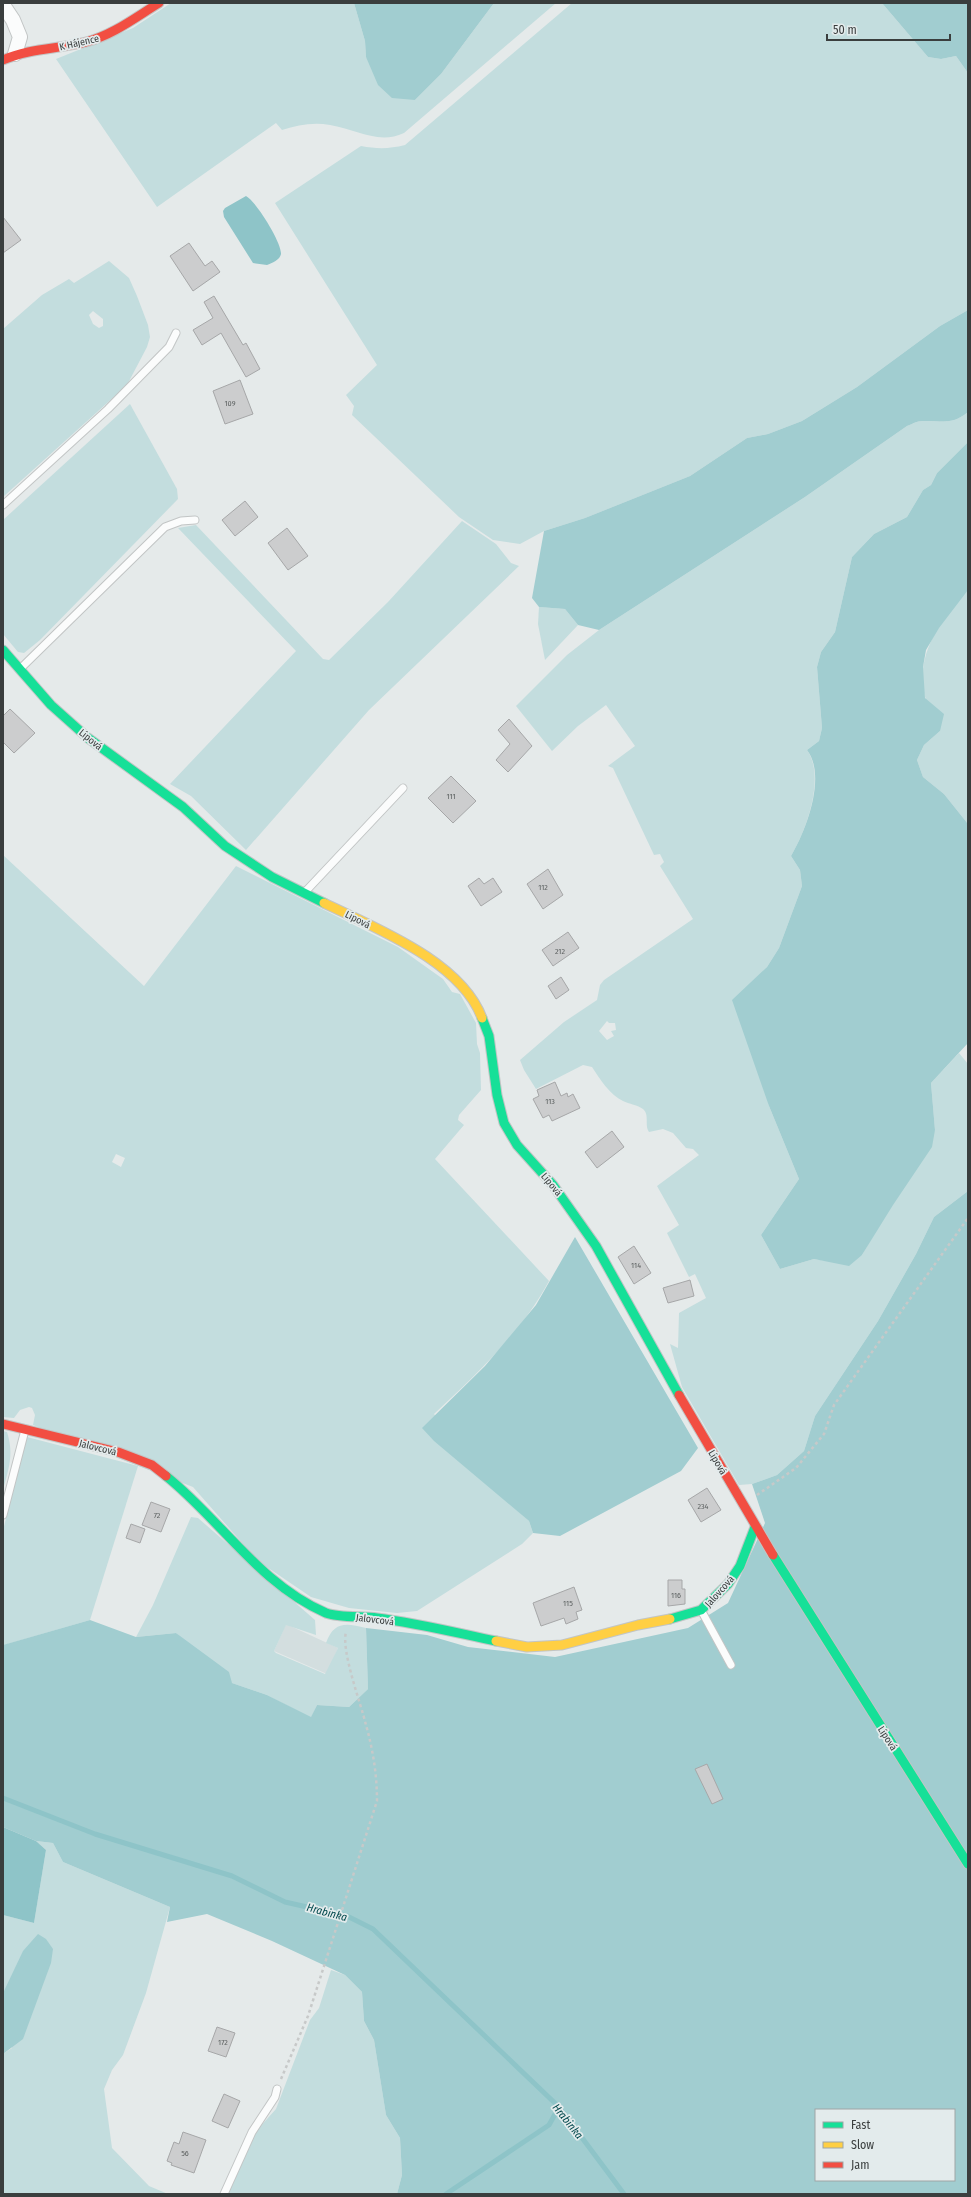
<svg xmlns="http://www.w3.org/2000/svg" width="971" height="2197" font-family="'Fira Sans Condensed',sans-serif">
<rect width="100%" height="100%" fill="#e5eaea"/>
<!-- built -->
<polygon fill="#d3dedf" points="286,1624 338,1648 327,1674 274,1651"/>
<!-- green -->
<g fill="#c3ddde" fill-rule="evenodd">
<path d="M 171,3 L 354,3 L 365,41 L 366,57 L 415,100 L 441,74 L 494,3 L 556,3 L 404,133 C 378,145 356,129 330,125 C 313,122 298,125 282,130 L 276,123 L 157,207 L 56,59 L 133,28 Z"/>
<path d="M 572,3 L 882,3 L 928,57 L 941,59 L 956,56 L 968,73 L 968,310 L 940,326 L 857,387 L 802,421 L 768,434 L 747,438 L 690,476 L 585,518 L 544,531 L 520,544 L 493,540 L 459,517 L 352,415 L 354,406 L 346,395 L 377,365 L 275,203 L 361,146 C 377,149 389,149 405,145 Z"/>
<path d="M 109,261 L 129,278 L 137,296 L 148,325 L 150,337 L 147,347 L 127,385 L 3,497 L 3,329 L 42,295 L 69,279 L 74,283 ZM 93,311 L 103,319 L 103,326 L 99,328 L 93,324 L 89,315 Z"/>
<polygon points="130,404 177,489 178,499 40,640 24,653 18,652 3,634 3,520"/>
<path d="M 968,412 L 968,442 L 937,473 L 931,485 L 923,490 L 907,517 L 874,534 L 852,557 L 835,632 L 821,652 L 817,667 L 822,728 L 819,741 L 807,750 C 826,777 806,831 791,856 L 800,870 L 802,886 L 779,948 L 767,967 L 752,983 L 769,1106 L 799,1179 L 761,1235 L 780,1269 L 814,1259 L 827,1261 L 862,1255 L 935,1130 L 931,1083 L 959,1053 L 968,1064 L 968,1191 L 934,1217 L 916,1254 L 878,1321 L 815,1416 L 804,1451 L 777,1475 L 752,1484 L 739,1485 L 682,1387 L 670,1344 L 678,1348 L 679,1313 L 706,1298 L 695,1274 L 689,1277 L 667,1233 L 679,1225 L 657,1186 L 699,1155 L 693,1149 L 686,1148 L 673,1133 L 663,1129 L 649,1132 C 644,1126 650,1115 643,1109 C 638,1105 629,1104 623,1101 C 610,1095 599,1078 592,1067 L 583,1065 L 536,1089 L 524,1070 L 520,1060 L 564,1022 L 597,1000 L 600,985 L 604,980 L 693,919 L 660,866 L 664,862 L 660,854 L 654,855 L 613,768 L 608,766 L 635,746 L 606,705 L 578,726 L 552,751 L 516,706 L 567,655 L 599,630 L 805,497 L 907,426 C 912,424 917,421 922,421 C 942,420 951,426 968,412 ZM 607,1021 L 609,1023 L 615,1023 L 616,1030 L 611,1031 L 614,1036 L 607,1040 L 599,1031 Z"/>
<polygon points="462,521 496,544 511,563 519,566 369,710 246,850 191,796 170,784 296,651 178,528 196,525 323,659 329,660 388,602"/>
<path d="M 968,590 L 968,824 L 944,794 L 923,777 L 917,760 L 924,745 L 940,731 C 935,721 929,710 926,700 C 912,660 941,617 968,590 Z"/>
<polygon points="539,607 565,609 578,625 545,660 538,624"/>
<path d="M 3,855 L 144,986 L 236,866 L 398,947 L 443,979 L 452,992 L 460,994 L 476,1023 L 477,1044 L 480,1053 L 481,1090 L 459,1115 L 458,1120 L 464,1125 L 435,1159 L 549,1281 C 521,1333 477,1374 434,1414 L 493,1489 L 529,1521 L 533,1533 L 522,1544 L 417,1611 L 397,1613 L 349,1608 L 311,1597 L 258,1561 L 193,1487 L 33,1425 L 35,1415 L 32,1408 L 29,1407 L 20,1410 L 14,1418 L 3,1417 ZM 116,1154 L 125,1158 L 121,1167 L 112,1162 Z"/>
<path d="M 3,1431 L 7,1432 C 14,1454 9,1468 3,1490 Z"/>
<polygon points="27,1437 138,1466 90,1620 4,1645 3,1530"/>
<path d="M 191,1517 L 198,1518 L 315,1620 L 316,1635 L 286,1625 L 274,1651 L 276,1653 L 325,1674 L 338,1648 L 326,1643 C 334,1621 346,1623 366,1628 L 368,1689 L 349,1707 L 317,1705 L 311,1718 L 267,1695 L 232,1683 L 176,1633 L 136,1637 L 153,1605 Z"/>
<polygon points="36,1841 53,1843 63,1862 170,1907 146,1993 123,2055 112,2070 104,2089 112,2148 149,2186 168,2194 3,2194 3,2054 12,2048 4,1991 3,1997 3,1915 34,1923 46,1850"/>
<polygon points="331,1970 345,1975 362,1992 364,2021 374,2040 386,2115 400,2138 402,2175 397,2194 228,2194 242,2158 258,2129 276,2109 310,2020 319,2008"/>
</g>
<!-- forest -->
<g fill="#a1cdd0" fill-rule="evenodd">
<polygon points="354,3 494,3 441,74 415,100 392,98 378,85 366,57 365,41"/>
<polygon points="882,3 968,3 968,73 956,56 941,59 928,57"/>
<path d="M 968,310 L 968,412 C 951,426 942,420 922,421 C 917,421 912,424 907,426 L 805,497 L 599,630 L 578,625 L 565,609 L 539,607 L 532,598 L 544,531 L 585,518 L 690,476 L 747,438 L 768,434 L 802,421 L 857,387 L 940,326 Z"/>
<path d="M 968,442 L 968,590 L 939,628 L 926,650 L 923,667 L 925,698 L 944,714 L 940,731 L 924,745 L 917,760 L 923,777 L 944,794 L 968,824 L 968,1043 L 931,1083 L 935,1130 L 932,1147 L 893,1205 L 862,1255 L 849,1266 L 814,1259 L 780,1269 L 761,1235 L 799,1179 L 769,1106 L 732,1000 L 767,967 L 779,948 L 802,886 L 800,870 L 791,856 C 806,831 827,776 807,750 L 819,741 L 822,728 L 817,667 L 821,652 L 835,632 L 852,557 L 874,534 L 907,517 L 923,490 L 931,485 L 937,473 Z"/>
<path d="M 968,1191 L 968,2194 L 397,2194 L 402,2175 L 400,2138 L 386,2115 L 374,2040 L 364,2021 L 362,1992 L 345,1975 L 272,1941 L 207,1914 L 167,1922 L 170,1907 L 63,1862 L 53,1843 L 36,1841 L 3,1827 L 3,1645 L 90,1620 L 136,1637 L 176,1633 L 229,1672 L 232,1683 L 267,1695 L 311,1717 L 317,1705 L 349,1707 L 368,1689 L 366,1628 L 427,1635 L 468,1647 L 555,1657 L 688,1628 L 728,1603 L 765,1523 L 752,1484 L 777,1475 L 804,1451 L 815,1416 L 878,1321 L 916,1254 L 934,1217 ZM 816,2110 L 954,2110 L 954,2180 L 816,2180 Z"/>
<polygon points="575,1237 698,1448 681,1471 560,1536 533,1533 529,1521 434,1441 422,1428 485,1366 536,1305"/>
<polygon points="38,1934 46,1939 53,1949 51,1963 23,2039 3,2054 4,1991 23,1951"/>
</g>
<!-- water -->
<g fill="#8ec4c8">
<path d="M 246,196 C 256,201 282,243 281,254 C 280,260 272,263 267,265 L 253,263 L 224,217 L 223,211 L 225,208 Z"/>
<polygon points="3,1827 36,1841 46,1850 34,1923 3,1915"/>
</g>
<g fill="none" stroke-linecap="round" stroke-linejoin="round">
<!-- stream -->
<g stroke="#8ec4c8" stroke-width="5">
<polyline points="3,1798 95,1834 232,1876 285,1902 347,1916 373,1929 559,2107 624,2194"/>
<polyline points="446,2194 549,2125 559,2107"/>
</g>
</g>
<!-- building -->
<g fill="#cccdce" stroke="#a6a7a8">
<polygon points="3,217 21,240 3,253"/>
<polygon points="189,243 205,266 212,261 220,272 193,291 170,256"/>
<polygon points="214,296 243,345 246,343 260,369 246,377 221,333 202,345 193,330 213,318 204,302"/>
<polygon points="240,380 253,414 225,424 213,391"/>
<polygon points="245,501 258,517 235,536 222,520"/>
<polygon points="287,528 308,556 288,570 268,543"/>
<polygon points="10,709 35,733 14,753 3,742 3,716"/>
<polygon points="509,719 532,746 508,772 496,760 510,744 498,730"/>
<polygon points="451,776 476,801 453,823 428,798"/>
<polygon points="548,869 563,895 543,909 527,884"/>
<polygon points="479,878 484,884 493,878 502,892 481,906 468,886"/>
<polygon points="568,932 579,948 553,966 542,950"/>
<polygon points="561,977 569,990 556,999 548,986"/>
<polygon points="555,1082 561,1096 567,1093 568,1097 573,1094 580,1108 552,1121 549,1115 543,1118 533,1099 539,1096 537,1090"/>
<polygon points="612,1131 624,1147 597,1168 585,1152"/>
<polygon points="634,1246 651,1273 634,1284 618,1257"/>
<polygon points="690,1280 694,1296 668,1303 663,1288"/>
<polygon points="707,1488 721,1510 701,1522 688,1500"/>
<polygon points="151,1502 170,1509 161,1532 142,1525"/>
<polygon points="131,1524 145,1529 140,1543 126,1538"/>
<polygon points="668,1580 682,1580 682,1589 685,1589 685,1604 668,1606"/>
<polygon points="574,1587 582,1610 576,1612 578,1619 566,1624 564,1618 541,1626 533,1603"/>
<polygon points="707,1764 723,1799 712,1804 695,1769"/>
<polygon points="217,2027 235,2033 226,2057 208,2051"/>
<polygon points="224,2094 240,2101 228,2128 212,2121"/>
<polygon points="183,2132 206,2140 194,2173 171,2165 172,2163 167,2161 174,2142 179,2144"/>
</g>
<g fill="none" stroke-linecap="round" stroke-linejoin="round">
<defs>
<g id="lane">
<polyline points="3,505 108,409 169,347 176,333"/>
<polyline points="21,668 165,527 181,521 195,520"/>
<polyline points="305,892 403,788"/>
<polyline points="3,1515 25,1430"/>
<polyline points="701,1610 731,1665"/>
<polyline points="224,2194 252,2132 275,2097 277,2089"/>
</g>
<polyline id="street" points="3,5 13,20 20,37 15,54"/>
<g id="fast">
<polyline points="3,650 51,705 88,738 183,807 225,846 272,877 324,903"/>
<polyline points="482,1018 489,1036 497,1095 504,1123 517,1145 553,1185 596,1246 679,1395"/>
<path d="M 166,1476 C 221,1520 259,1584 326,1613 C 339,1618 363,1616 377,1618 C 417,1623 457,1633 496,1641"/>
<polyline points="773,1555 968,1864"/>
<polyline points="670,1619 701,1610 728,1584 740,1566 755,1527"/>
</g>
<g id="slow">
<path d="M 324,903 C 375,928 461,961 482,1018"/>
<polyline points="496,1641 527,1647 562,1645 638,1625 670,1619"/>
</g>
<g id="jam">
<path d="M 3,60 C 30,48 59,49 86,42 C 113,35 136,17 159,3"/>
<polyline points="679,1395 773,1555"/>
<polyline points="3,1424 118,1452 152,1465 166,1476"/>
</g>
</defs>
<!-- lane casing -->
<use href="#lane" stroke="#c2c5c5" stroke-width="9"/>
<!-- street casing -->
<use href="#street" stroke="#c2c5c5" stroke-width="16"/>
<!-- fast casing -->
<use href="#fast" stroke="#c2c5c5" stroke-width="11"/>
<!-- slow casing -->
<use href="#slow" stroke="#c2c5c5" stroke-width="11"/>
<!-- jam casing -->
<use href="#jam" stroke="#c2c5c5" stroke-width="11"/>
<!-- path -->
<g stroke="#c7c9c9" stroke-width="2.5" stroke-dasharray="3 3" stroke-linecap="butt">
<polyline points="757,1495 796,1468 824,1434 834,1405 968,1218"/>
<path d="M 281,2079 L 308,2016 L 377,1801 C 377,1775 373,1750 366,1725 C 361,1704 341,1651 346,1632"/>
</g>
<!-- lane -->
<use href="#lane" stroke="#fbfcfc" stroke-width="7"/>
<!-- street -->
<use href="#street" stroke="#fbfcfc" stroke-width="14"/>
<!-- fast -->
<use href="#fast" stroke="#16e098" stroke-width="9"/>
<!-- slow -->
<use href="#slow" stroke="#ffcf43" stroke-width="9"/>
<!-- jam -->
<use href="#jam" stroke="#f24e42" stroke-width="9"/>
</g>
<g text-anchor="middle" stroke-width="3.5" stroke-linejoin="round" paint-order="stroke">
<!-- number labels -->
<g font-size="8" fill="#5e6262">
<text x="230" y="406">109</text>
<text x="451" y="799">111</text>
<text x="543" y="890">112</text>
<text x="560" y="954">212</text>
<text x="550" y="1104">113</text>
<text x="636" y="1268">114</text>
<text x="703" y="1509">234</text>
<text x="157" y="1518">72</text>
<text x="676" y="1598">116</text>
<text x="568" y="1606">115</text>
<text x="223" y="2045">172</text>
<text x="185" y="2156">56</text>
</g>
<!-- street labels -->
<g font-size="10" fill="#3a3e3e" stroke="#e3ebec">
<text transform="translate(79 42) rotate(-13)" y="4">K Hájence</text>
<text transform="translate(91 739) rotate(39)" y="4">Lípová</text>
<text transform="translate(358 919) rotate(27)" y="4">Lípová</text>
<text transform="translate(552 1184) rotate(51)" y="4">Lípová</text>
<text transform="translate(98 1447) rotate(14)" y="4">Jalovcová</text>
<text transform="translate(718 1462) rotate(60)" y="4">Lípová</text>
<text transform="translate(719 1591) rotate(-48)" y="4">Jalovcová</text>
<text transform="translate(375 1619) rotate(7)" y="4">Jalovcová</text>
<text transform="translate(888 1738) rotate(57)" y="4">Lípová</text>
</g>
<!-- water labels -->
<g font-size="11" font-style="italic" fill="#00484c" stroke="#e3ebec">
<text transform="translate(327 1912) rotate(15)" y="4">Hrabinka</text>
<text transform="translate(568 2121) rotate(51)" y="4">Hrabinka</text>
</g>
</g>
<!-- border -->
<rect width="971" height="2197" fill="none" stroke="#3a3e3e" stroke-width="8"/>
<!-- legend -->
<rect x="815" y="2109" width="140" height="72" fill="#e3ebec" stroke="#9fa6a6"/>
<rect x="823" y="2122" width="20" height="6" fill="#16e098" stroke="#9fa6a6"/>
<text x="851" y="2129" font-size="12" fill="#3a3e3e">Fast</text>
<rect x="823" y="2142" width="20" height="6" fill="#ffcf43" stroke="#9fa6a6"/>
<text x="851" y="2149" font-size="12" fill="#3a3e3e">Slow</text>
<rect x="823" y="2162" width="20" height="6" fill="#f24e42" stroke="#9fa6a6"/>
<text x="851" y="2169" font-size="12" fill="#3a3e3e">Jam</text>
<!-- scale -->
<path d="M827 34v6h123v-6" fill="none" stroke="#3a3e3e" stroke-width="2"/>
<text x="833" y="34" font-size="12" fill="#3a3e3e" stroke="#e3ebec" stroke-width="3" paint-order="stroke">50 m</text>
</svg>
